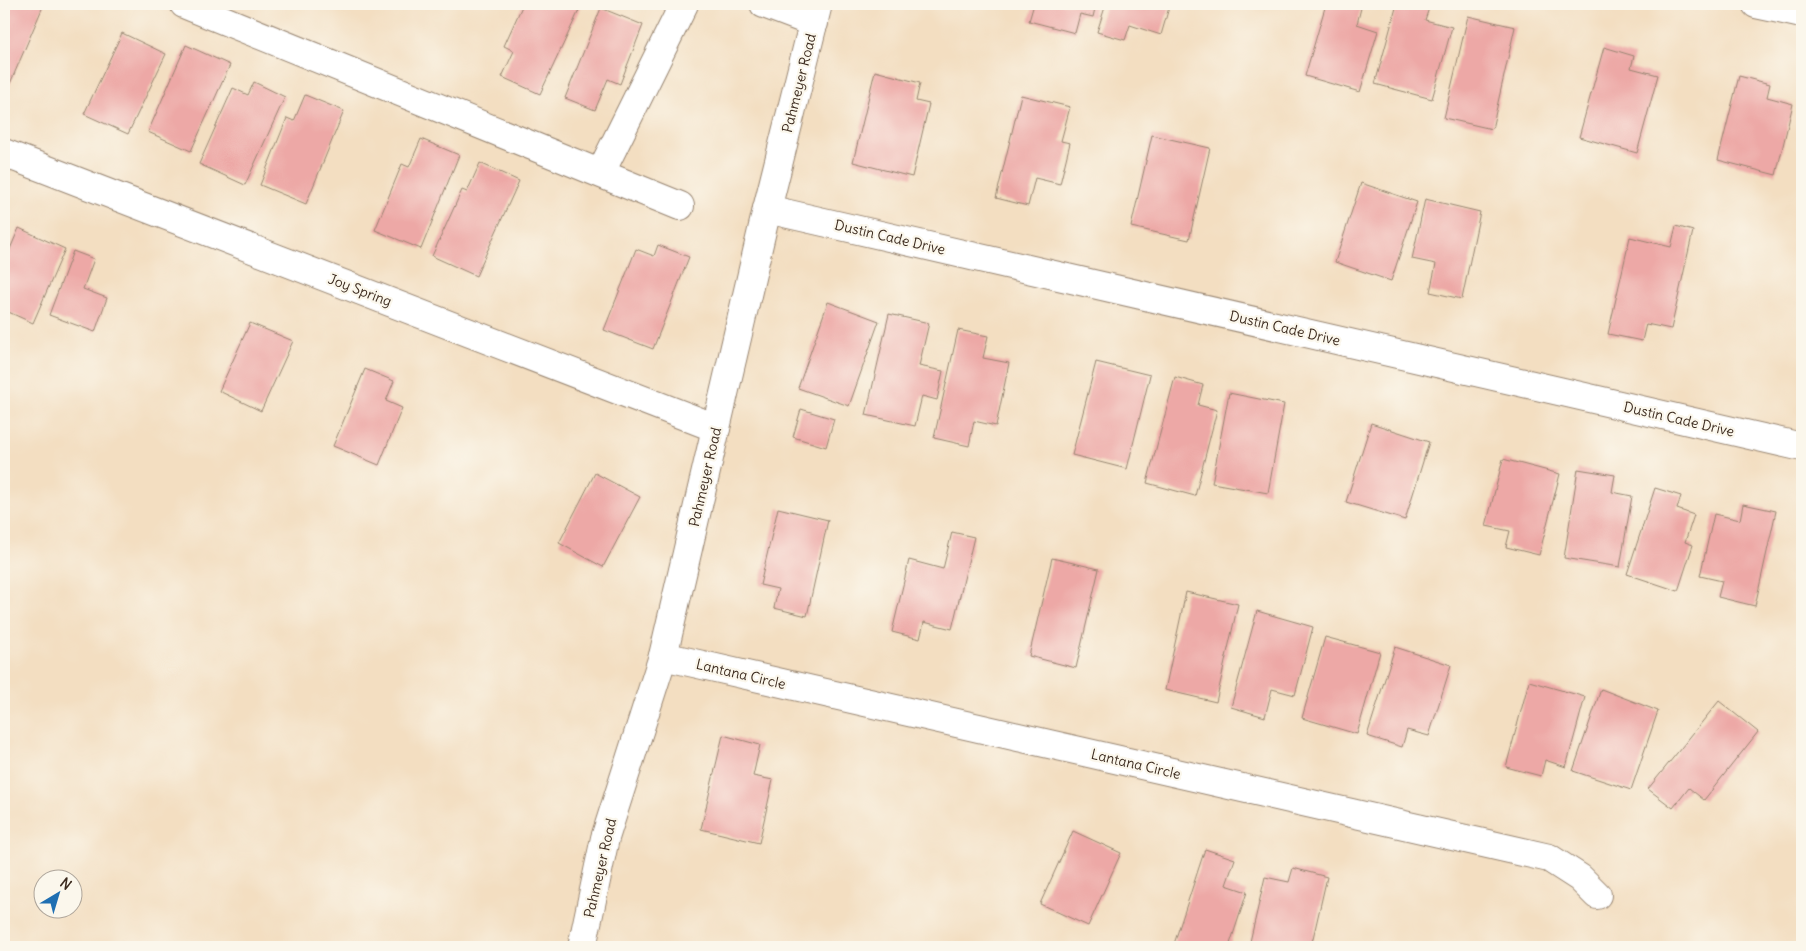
<svg xmlns="http://www.w3.org/2000/svg" width="1806" height="951" font-family="Delius,sans-serif">
<rect width="100%" height="100%" fill="#fbf7ec"/>
<filter id="ink" filterUnits="userSpaceOnUse"><feTurbulence type="fractalNoise" baseFrequency=".02" numOctaves="2"/><feDisplacementMap in="SourceGraphic" scale="10" xChannelSelector="R" yChannelSelector="G"/><feConvolveMatrix kernelMatrix="1 2 1 2 8 2 1 2 1" color-interpolation-filters="sRGB"/></filter>
<filter id="wash" filterUnits="userSpaceOnUse"><feTurbulence type="fractalNoise" baseFrequency=".0096" numOctaves="4" result="noise"/><feDisplacementMap in="SourceGraphic" scale="20" xChannelSelector="R" yChannelSelector="G"/><feGaussianBlur stdDeviation="1.12" result="paint"/><feColorMatrix in="noise" values="0 0 0 0 0 0 0 0 0 0 0 0 0 0 0 0 0 1.4 0 .05"/><feComposite in="paint" operator="in"/></filter>
<g filter="url(#wash)">
<rect width="100%" height="100%" fill="#f3dec1"/>
<g id="blocks">
<!-- building -->
<g fill="#eda8a6">
<polygon points="4,4 44,4 9,86 4,84"/>
<polygon points="523,4 582,4 540,94 502,77 514,51 504,46"/>
<polygon points="1034,4 1096,4 1093,17 1080,14 1075,33 1029,21"/>
<polygon points="1106,4 1170,4 1161,35 1130,25 1125,40 1097,32"/>
<polygon points="1326,4 1362,4 1357,24 1378,31 1360,92 1305,76"/>
<polygon points="1397,4 1411,4 1429,8 1425,20 1452,27 1432,99 1375,84"/>
<polygon points="601,8 643,25 620,84 608,79 595,110 565,98"/>
<polygon points="1468,16 1515,27 1492,129 1444,118"/>
<polygon points="122,33 166,54 128,134 84,114"/>
<polygon points="186,45 230,65 191,151 148,132"/>
<polygon points="1604,47 1634,56 1631,68 1658,75 1637,153 1579,137"/>
<polygon points="875,71 920,83 916,101 929,104 912,177 853,162"/>
<polygon points="1739,76 1770,84 1767,97 1793,104 1776,175 1718,160"/>
<polygon points="254,82 285,97 245,185 199,164 233,88 248,95"/>
<polygon points="305,95 344,111 306,204 260,185 287,118 294,121"/>
<polygon points="1021,95 1070,107 1061,141 1070,143 1060,184 1035,178 1028,206 996,198"/>
<polygon points="1152,135 1210,148 1189,240 1131,227"/>
<polygon points="421,139 459,155 421,249 375,230 402,164 409,167"/>
<polygon points="480,163 519,181 476,276 432,256 462,190 467,192"/>
<polygon points="1361,183 1417,202 1391,281 1335,262"/>
<polygon points="1425,199 1480,212 1462,299 1430,292 1436,264 1412,259"/>
<polygon points="1676,226 1693,231 1671,329 1646,324 1642,341 1608,334 1630,237 1671,247"/>
<polygon points="19,228 65,249 33,323 4,310 4,263"/>
<polygon points="658,245 689,257 653,349 604,330 636,249 654,256"/>
<polygon points="73,251 94,259 83,289 107,298 95,332 49,315"/>
<polygon points="828,302 879,321 849,406 798,388"/>
<polygon points="889,314 929,323 919,366 943,371 937,400 922,396 915,426 866,415"/>
<polygon points="250,323 293,341 261,411 219,391"/>
<polygon points="958,330 988,336 983,358 1009,363 996,426 974,421 969,446 934,438"/>
<polygon points="1096,362 1150,375 1127,469 1072,455"/>
<polygon points="365,369 394,381 386,401 402,408 379,465 333,446"/>
<polygon points="1175,377 1203,385 1198,405 1217,410 1195,496 1147,483"/>
<polygon points="1229,393 1284,404 1268,493 1212,483"/>
<polygon points="801,409 834,419 826,447 793,437"/>
<polygon points="1371,423 1429,442 1405,520 1346,502"/>
<polygon points="1503,459 1560,474 1539,555 1506,547 1510,531 1486,526"/>
<polygon points="1578,469 1615,475 1612,492 1632,496 1620,567 1564,558"/>
<polygon points="595,473 640,497 603,567 559,543"/>
<polygon points="1655,488 1681,496 1677,509 1694,515 1685,542 1693,545 1678,591 1627,574"/>
<polygon points="1743,504 1776,511 1755,606 1718,597 1722,581 1700,576 1714,514 1740,520"/>
<polygon points="778,508 828,520 807,616 774,608 778,589 760,585"/>
<polygon points="952,532 974,537 952,629 924,622 920,639 892,632 909,560 943,569"/>
<polygon points="1052,558 1099,569 1076,668 1029,656"/>
<polygon points="1186,592 1238,604 1216,702 1165,690"/>
<polygon points="1257,611 1313,627 1295,695 1272,689 1265,717 1231,707"/>
<polygon points="1325,637 1380,652 1357,734 1302,718"/>
<polygon points="1395,647 1451,665 1429,736 1407,730 1402,747 1367,736"/>
<polygon points="1529,681 1585,697 1566,767 1545,760 1541,776 1506,767"/>
<polygon points="1601,689 1658,711 1631,790 1573,771"/>
<polygon points="1719,701 1758,732 1704,800 1689,788 1673,808 1648,789"/>
<polygon points="723,735 760,745 753,776 773,780 759,843 701,829"/>
<polygon points="1073,831 1121,853 1088,926 1040,904"/>
<polygon points="1205,849 1235,859 1226,885 1247,892 1229,947 1173,947"/>
<polygon points="1293,868 1327,877 1311,947 1249,946 1265,877 1289,882"/>
</g>
</g>
</g>
<g filter="url(#ink)">
<use href="#blocks" fill-opacity="0" stroke="#978470" stroke-width="1"/>
<g fill="none" stroke-linecap="round" stroke-linejoin="round">
<defs>
<g id="minor">
<polyline points="184,4 680,206"/>
<polyline points="764,4 814,23"/>
<polyline points="1756,4 1802,14"/>
<polyline points="4,153 716,428"/>
<polyline points="601,172 684,4"/>
<polyline points="767,209 1802,447"/>
<polyline points="663,656 1549,858 1580,878 1597,895"/>
<polyline points="582,947 605,838 663,656 767,209 818,4"/>
</g>
</defs>
<!-- minor casing -->
<use href="#minor" stroke="#978470" stroke-width="30"/>
<!-- minor -->
<use href="#minor" stroke="#fff" stroke-width="28"/>
</g>
</g>
<g text-anchor="middle" stroke-width="4.5" stroke-linejoin="round" paint-order="stroke">
<!-- street labels -->
<g font-size="14" fill="#3b2a1e" stroke="#fbf7ec">
<text transform="translate(799 83) rotate(-76)" y="5">Pahmeyer Road</text>
<text transform="translate(890 237) rotate(13)" y="5">Dustin Cade Drive</text>
<text transform="translate(360 290) rotate(21)" y="5">Joy Spring</text>
<text transform="translate(1285 328) rotate(13)" y="5">Dustin Cade Drive</text>
<text transform="translate(1679 419) rotate(13)" y="5">Dustin Cade Drive</text>
<text transform="translate(705 477) rotate(-77)" y="5">Pahmeyer Road</text>
<text transform="translate(741 674) rotate(13)" y="5">Lantana Circle</text>
<text transform="translate(1136 764) rotate(13)" y="5">Lantana Circle</text>
<text transform="translate(600 868) rotate(-77)" y="5">Pahmeyer Road</text>
</g>
</g>
<!-- margin -->
<rect width="1806" height="951" fill="none" stroke="#fbf7ec" stroke-width="20"/>
<!-- north arrow -->
<g transform="translate(58 894) rotate(38)"><circle r="24" fill="#fbf7ec" stroke="#aea59a"/>
<path d="M0-4L9 19L0 12L-9 19Z" fill="#1f6fb2"/>
<text y="-8" font-size="14" font-weight="bold" text-anchor="middle" fill="#3b2a1e">N</text>
</g>
</svg>
